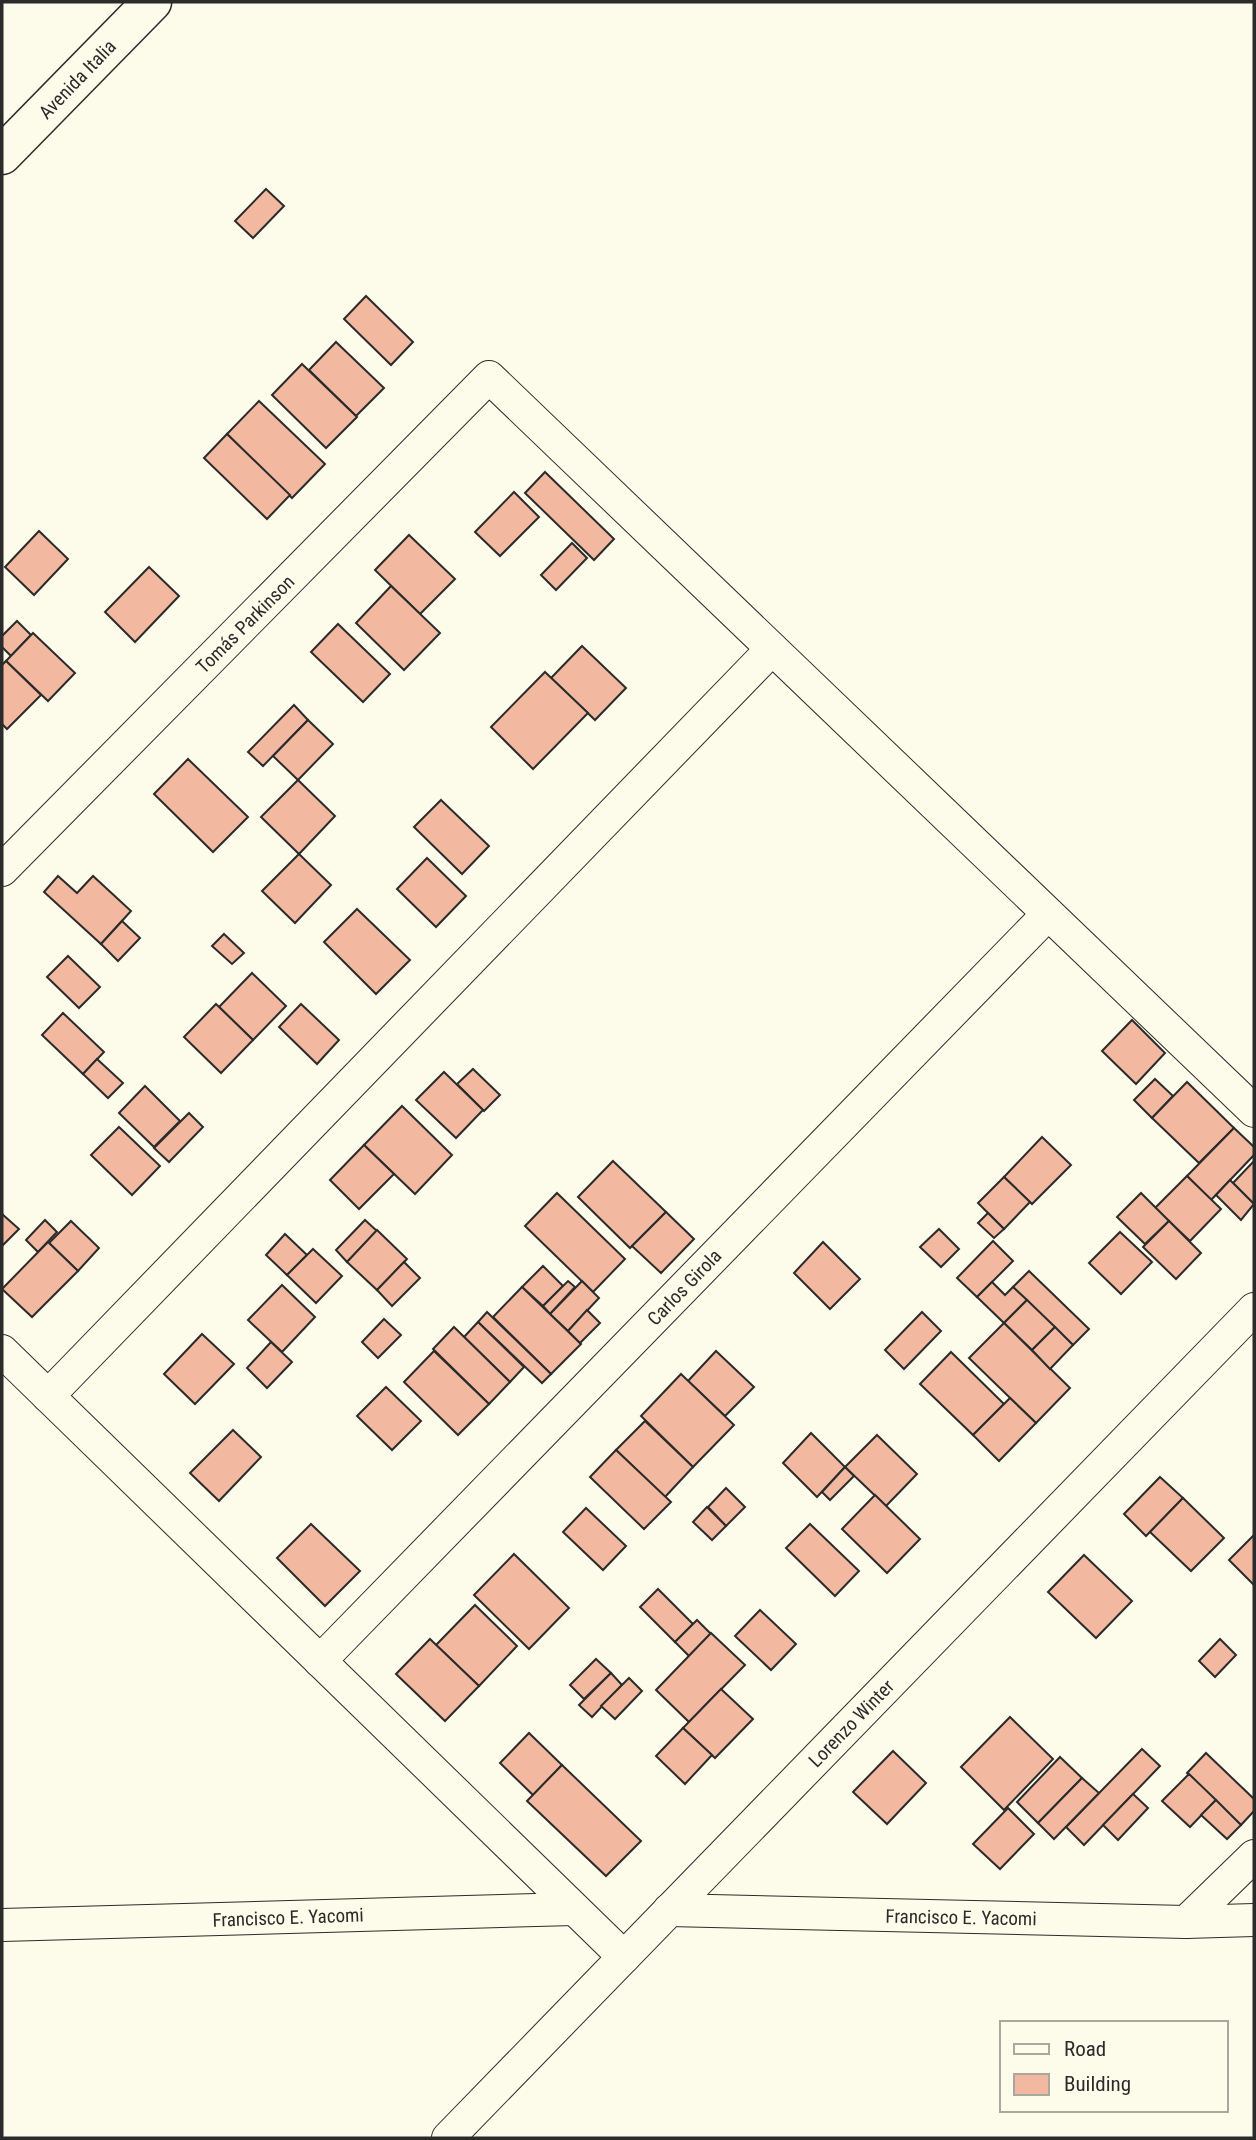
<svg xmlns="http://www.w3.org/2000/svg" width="1256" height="2140" font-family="'Roboto Condensed',sans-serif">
<rect width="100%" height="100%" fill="#fdfbea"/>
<!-- building -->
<g fill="#f2b8a0" stroke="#2b2b2b" stroke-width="2">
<polygon points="266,189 284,206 253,238 235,221"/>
<polygon points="366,296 413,342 391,365 344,319"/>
<polygon points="336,342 384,388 356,416 309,370"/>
<polygon points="302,364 357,417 326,448 272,395"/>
<polygon points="259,401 325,464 292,498 227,434"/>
<polygon points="227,434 290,495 267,519 204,458"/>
<polygon points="545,472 614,539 594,560 525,493"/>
<polygon points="514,492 539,517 500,556 475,532"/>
<polygon points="39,531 68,559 34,595 5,567"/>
<polygon points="409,535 455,579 420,614 375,570"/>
<polygon points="572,543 587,558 556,590 541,575"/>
<polygon points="149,567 179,596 135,642 105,612"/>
<polygon points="391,586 440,633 404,670 356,623"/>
<polygon points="17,621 31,635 11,656 2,647 2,636"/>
<polygon points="338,624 390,674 363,702 311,652"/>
<polygon points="33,633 75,673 48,701 6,661"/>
<polygon points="582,646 626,688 595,720 551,678"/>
<polygon points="6,661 41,695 7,729 2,724 2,665"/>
<polygon points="545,672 588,713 533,769 491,727"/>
<polygon points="294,705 308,720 263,766 248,752"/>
<polygon points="308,720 333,744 298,780 273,756"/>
<polygon points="188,759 248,817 213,852 154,794"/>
<polygon points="298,780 335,816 299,854 261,817"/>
<polygon points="441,800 489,846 462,874 414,827"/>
<polygon points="299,854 331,885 295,923 262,891"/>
<polygon points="427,858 466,896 436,927 397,889"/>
<polygon points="58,876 77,893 93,876 131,911 101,944 44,892"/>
<polygon points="357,909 410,960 376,994 324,942"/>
<polygon points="122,921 140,938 118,961 101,944"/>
<polygon points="224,934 244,953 232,964 212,946"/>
<polygon points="68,956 100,987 79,1008 47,977"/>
<polygon points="252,973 286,1006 253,1040 219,1007"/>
<polygon points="216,1004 253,1040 221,1073 184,1037"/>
<polygon points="301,1004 339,1040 317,1064 279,1027"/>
<polygon points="63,1013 104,1052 83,1074 42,1035"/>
<polygon points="1132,1020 1165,1053 1136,1084 1102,1051"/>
<polygon points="97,1059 123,1083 108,1098 83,1074"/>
<polygon points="473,1069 500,1095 484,1111 457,1084"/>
<polygon points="444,1072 483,1110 456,1138 416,1100"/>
<polygon points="1155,1079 1173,1096 1152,1118 1134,1100"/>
<polygon points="1187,1082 1234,1128 1199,1163 1152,1118"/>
<polygon points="145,1086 180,1121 154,1147 119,1113"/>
<polygon points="402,1106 452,1155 415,1194 364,1145"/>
<polygon points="189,1113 203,1127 169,1162 154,1148"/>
<polygon points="119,1127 160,1166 132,1195 91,1155"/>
<polygon points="1234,1128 1254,1147 1254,1155 1211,1200 1187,1176"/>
<polygon points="1042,1137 1071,1165 1032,1204 1004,1177"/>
<polygon points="364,1145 394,1174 359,1209 330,1180"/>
<polygon points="613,1161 666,1212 630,1248 578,1197"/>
<polygon points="1254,1161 1254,1204 1233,1183"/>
<polygon points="1187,1176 1221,1209 1190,1241 1155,1208"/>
<polygon points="1004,1177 1030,1202 1004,1229 978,1203"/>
<polygon points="1230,1180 1254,1204 1241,1220 1216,1195"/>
<polygon points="557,1193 625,1259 593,1292 525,1226"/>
<polygon points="1141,1193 1169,1221 1145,1244 1117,1217"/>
<polygon points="666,1212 694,1239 661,1273 632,1246"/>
<polygon points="988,1213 1004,1229 994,1238 978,1223"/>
<polygon points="2,1214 19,1229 2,1246"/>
<polygon points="45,1220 57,1232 38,1252 26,1240"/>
<polygon points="365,1220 377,1231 347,1262 336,1250"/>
<polygon points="71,1221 99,1248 78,1271 49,1243"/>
<polygon points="1169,1221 1201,1253 1176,1279 1143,1247"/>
<polygon points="939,1229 959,1249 941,1267 920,1247"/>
<polygon points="377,1230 407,1259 377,1290 347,1262"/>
<polygon points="1120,1232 1152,1262 1121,1294 1089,1263"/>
<polygon points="285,1234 307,1255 287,1275 266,1255"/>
<polygon points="993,1241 1013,1261 977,1297 957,1278"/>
<polygon points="48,1242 78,1271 32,1317 2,1289"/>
<polygon points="823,1242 860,1279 830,1309 794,1273"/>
<polygon points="313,1249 342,1276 316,1303 287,1275"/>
<polygon points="404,1262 420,1278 392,1306 377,1290"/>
<polygon points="543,1266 563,1286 543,1306 522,1287"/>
<polygon points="1029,1271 1089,1329 1073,1345 1013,1287"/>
<polygon points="568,1281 575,1287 550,1314 543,1306"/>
<polygon points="582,1281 599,1298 568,1331 550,1314"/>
<polygon points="992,1282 1005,1295 1013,1287 1027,1300 1004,1323 977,1297"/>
<polygon points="282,1285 315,1317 282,1352 248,1320"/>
<polygon points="522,1287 581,1344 551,1374 493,1317"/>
<polygon points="1027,1300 1055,1327 1032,1350 1004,1323"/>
<polygon points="587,1310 600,1323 580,1343 568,1331"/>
<polygon points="487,1312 551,1374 542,1383 478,1322"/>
<polygon points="922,1312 941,1331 904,1369 885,1350"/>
<polygon points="384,1319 401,1335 378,1358 362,1342"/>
<polygon points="478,1322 524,1367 510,1382 464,1337"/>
<polygon points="1004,1323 1070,1388 1036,1423 969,1358"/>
<polygon points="454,1327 510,1382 489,1404 433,1349"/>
<polygon points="1055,1327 1073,1345 1050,1369 1032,1350"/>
<polygon points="202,1334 234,1364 195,1404 164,1374"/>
<polygon points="271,1342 292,1362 267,1388 247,1368"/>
<polygon points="434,1351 489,1404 458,1435 404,1382"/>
<polygon points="716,1351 754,1387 725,1416 688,1381"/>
<polygon points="951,1352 1004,1404 973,1435 920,1384"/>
<polygon points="681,1374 734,1425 693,1467 641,1416"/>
<polygon points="386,1387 421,1421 392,1450 357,1416"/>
<polygon points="1010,1398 1036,1423 999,1461 973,1435"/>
<polygon points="645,1421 693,1467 665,1497 616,1450"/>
<polygon points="233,1430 261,1457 219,1501 190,1473"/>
<polygon points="811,1433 845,1467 817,1497 783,1463"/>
<polygon points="877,1435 917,1474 886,1506 845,1467"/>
<polygon points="616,1450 671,1502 644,1529 590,1477"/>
<polygon points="845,1467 854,1476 830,1500 822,1492"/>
<polygon points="1160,1477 1183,1498 1146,1536 1124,1514"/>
<polygon points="726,1488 745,1507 726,1526 708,1507"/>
<polygon points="875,1495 920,1539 887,1573 842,1529"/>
<polygon points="1183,1498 1224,1538 1191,1571 1150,1532"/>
<polygon points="707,1507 726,1526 712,1540 693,1522"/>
<polygon points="586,1508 626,1546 603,1570 563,1532"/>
<polygon points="311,1524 360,1571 325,1606 277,1558"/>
<polygon points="810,1524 859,1571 835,1596 786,1548"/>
<polygon points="1254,1535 1254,1585 1229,1560"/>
<polygon points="514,1554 569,1608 529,1649 474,1595"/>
<polygon points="1084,1555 1132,1601 1096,1638 1048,1592"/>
<polygon points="658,1589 693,1624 675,1642 640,1607"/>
<polygon points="475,1605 517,1646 479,1686 436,1645"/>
<polygon points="760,1610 796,1644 771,1670 735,1636"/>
<polygon points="697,1620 711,1634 689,1656 675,1642"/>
<polygon points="711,1633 745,1665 689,1722 656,1690"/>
<polygon points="430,1639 479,1686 445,1721 396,1674"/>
<polygon points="1220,1639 1236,1655 1215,1677 1199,1661"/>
<polygon points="596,1659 611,1673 584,1699 570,1685"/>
<polygon points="611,1673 622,1685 592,1717 579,1705"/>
<polygon points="629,1678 642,1691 615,1719 601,1706"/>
<polygon points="721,1689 753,1719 715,1758 683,1728"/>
<polygon points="1010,1717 1053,1759 1004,1810 961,1767"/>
<polygon points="683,1728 712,1755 685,1784 656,1756"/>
<polygon points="529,1733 562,1765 533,1795 500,1763"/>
<polygon points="1142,1749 1160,1766 1084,1845 1066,1827"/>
<polygon points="893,1751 926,1783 887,1824 853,1792"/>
<polygon points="1206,1753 1254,1799 1254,1811 1241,1825 1187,1773"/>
<polygon points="1060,1757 1082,1778 1038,1823 1017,1802"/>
<polygon points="562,1765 641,1841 606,1876 527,1801"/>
<polygon points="1189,1774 1216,1800 1190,1827 1162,1801"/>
<polygon points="1082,1778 1099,1793 1054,1839 1038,1823"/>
<polygon points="1133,1794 1148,1808 1118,1840 1103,1825"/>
<polygon points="1216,1800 1241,1825 1227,1839 1201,1815"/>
<polygon points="1008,1808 1034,1834 1000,1869 973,1844"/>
</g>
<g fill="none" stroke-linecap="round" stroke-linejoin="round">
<defs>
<g id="street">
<polyline points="2,870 489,377 1254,1111"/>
<polyline points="2,1351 624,1957"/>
<polyline points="48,1396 772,649"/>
<polyline points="320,1661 1048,914"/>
<polyline points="669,1910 1186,1922 1254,1920"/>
<polyline points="1186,1922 1254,1856"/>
<polyline points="2,1925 574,1909"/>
<polyline points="448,2138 1254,1309"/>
</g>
<polyline id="secondary" points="2,155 152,2"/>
</defs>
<!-- street casing -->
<use href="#street" stroke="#2b2b2b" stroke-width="34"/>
<!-- secondary casing -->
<use href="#secondary" stroke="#2b2b2b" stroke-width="41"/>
<!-- street -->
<use href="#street" stroke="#fdfbea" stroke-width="32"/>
<!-- secondary -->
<use href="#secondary" stroke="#fdfbea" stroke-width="38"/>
</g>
<g text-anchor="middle" stroke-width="5" stroke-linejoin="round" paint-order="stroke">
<!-- street labels -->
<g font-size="19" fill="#2b2b2b" stroke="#fdfbea">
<text transform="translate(77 79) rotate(-46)" y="7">Avenida Italia</text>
<text transform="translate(245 624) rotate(-45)" y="7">Tomás Parkinson</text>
<text transform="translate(684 1287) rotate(-46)" y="7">Carlos Girola</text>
<text transform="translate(851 1723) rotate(-46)" y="7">Lorenzo Winter</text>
<text transform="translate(288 1917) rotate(-2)" y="7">Francisco E. Yacomi</text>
<text transform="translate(961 1917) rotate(1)" y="7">Francisco E. Yacomi</text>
</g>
</g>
<!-- border -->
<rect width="1256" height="2140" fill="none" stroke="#2b2b2b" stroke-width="7"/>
<!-- legend -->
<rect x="1000" y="2021" width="228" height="91" fill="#fdfbea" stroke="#a9a89e" stroke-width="2"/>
<rect x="1014" y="2044" width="35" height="10" fill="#fdfbea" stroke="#a9a89e" stroke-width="2"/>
<text x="1064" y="2056" font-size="21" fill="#2b2b2b">Road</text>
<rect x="1014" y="2074" width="35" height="21" fill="#f2b8a0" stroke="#a9a89e" stroke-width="2"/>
<text x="1064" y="2091" font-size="21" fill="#2b2b2b">Building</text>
</svg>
